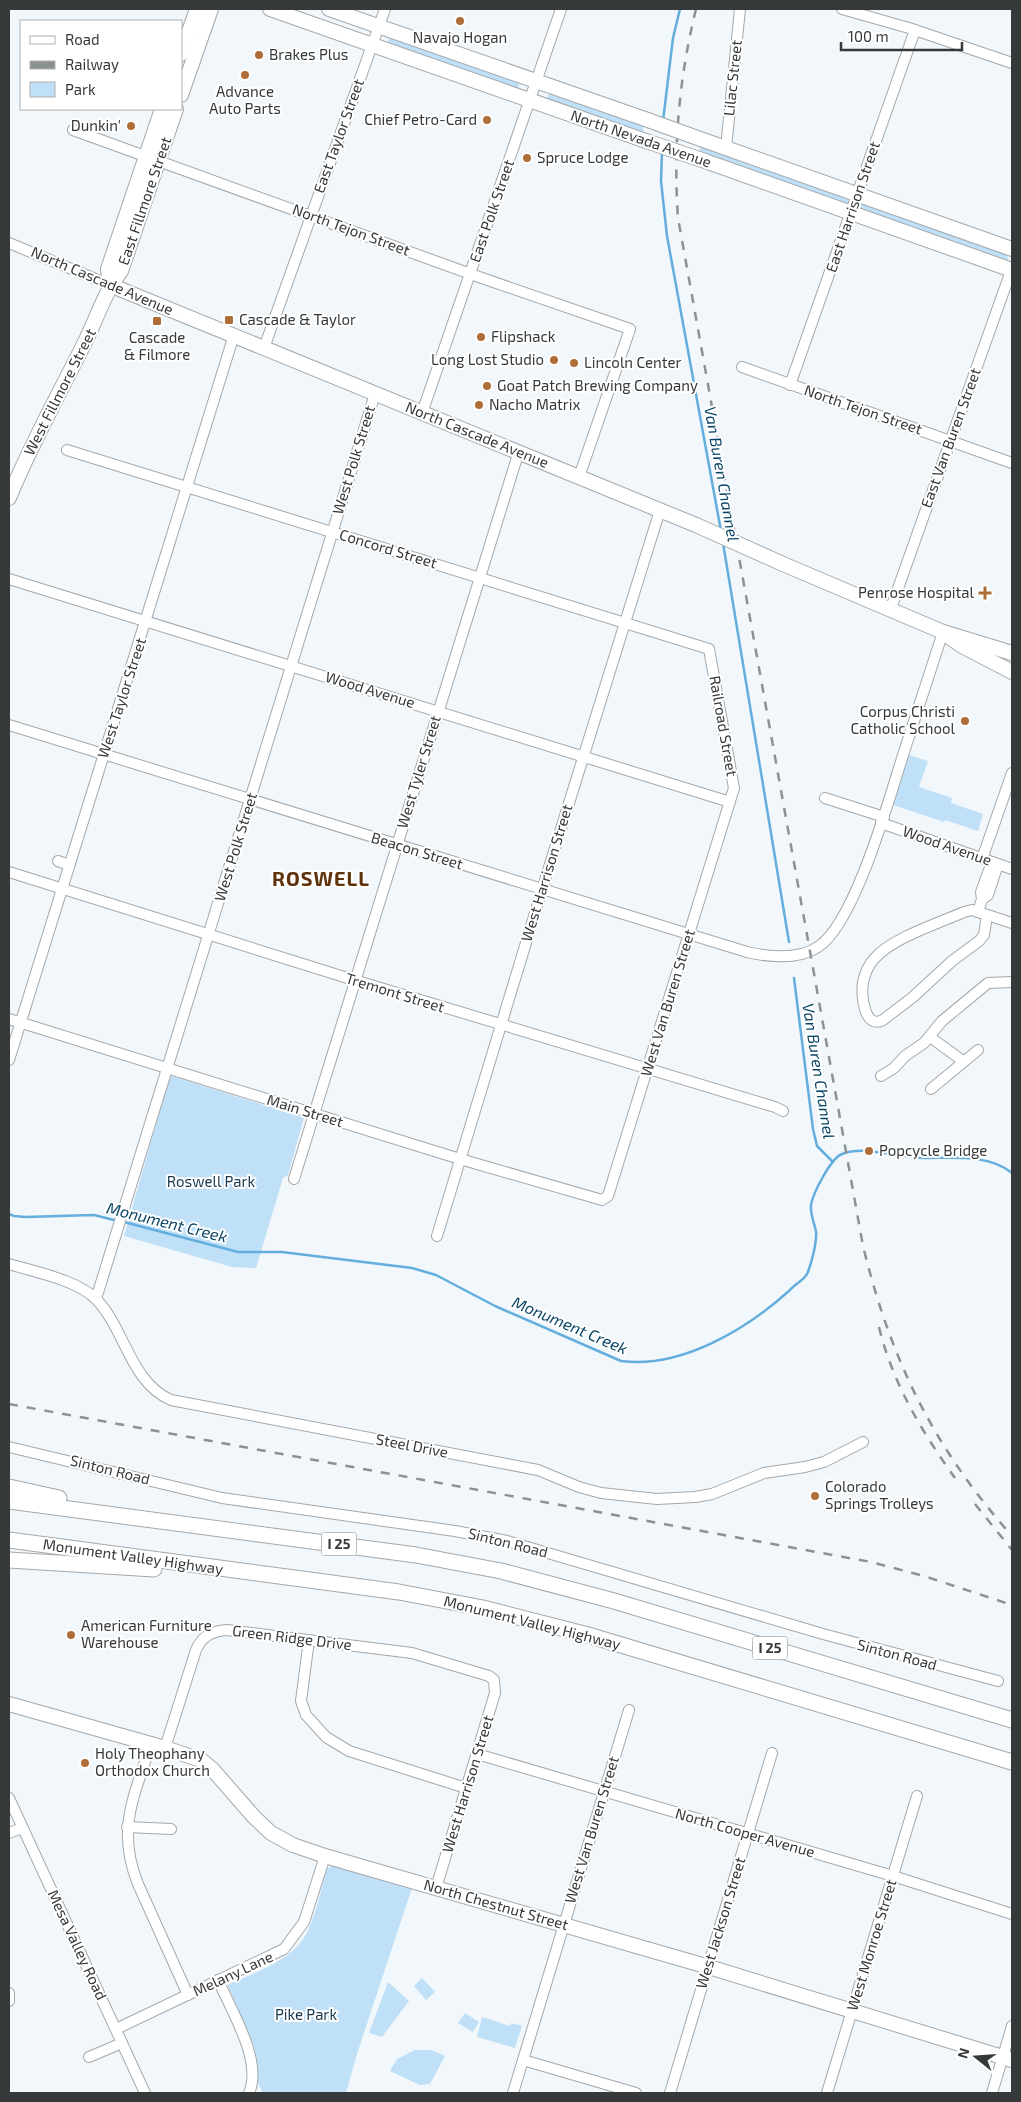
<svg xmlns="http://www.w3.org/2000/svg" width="1021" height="2102" font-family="'Exo 2',sans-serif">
<rect width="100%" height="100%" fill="#f1f7fb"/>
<!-- green -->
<g fill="#bfe0f7">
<polygon points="391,37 518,81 519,86 517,89 389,44 388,40"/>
<polygon points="552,92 643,123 643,135 548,100 548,95"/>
<polygon points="700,144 847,196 849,202 846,205 699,156"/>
<polygon points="866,202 1007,252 1008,259 1006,261 859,209 861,204"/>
<polygon points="909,755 928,761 919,787 952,798 951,803 983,814 978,831 945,820 944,822 893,805"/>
<polygon points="172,1076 304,1118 288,1175 283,1178 256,1268 232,1267 124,1236 169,1079"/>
<path d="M 333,1865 L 412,1888 L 356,2057 L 346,2093 L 263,2093 L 258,2083 L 258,2067 L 254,2046 L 228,1986 L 229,1984 C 258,1971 296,1960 309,1928 C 317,1910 321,1889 327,1869 Z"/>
<polygon points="422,1978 435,1992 426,2000 414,1986"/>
<polygon points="388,1982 409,2001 382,2037 369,2033"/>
<polygon points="465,2013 479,2022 473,2032 458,2023"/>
<polygon points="482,2017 510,2026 511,2023 522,2026 515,2048 477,2037"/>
<polygon points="415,2050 431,2050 445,2056 430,2084 420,2085 390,2071 397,2059"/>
</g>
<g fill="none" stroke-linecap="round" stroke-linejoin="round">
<!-- stream -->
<g stroke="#64aedd" stroke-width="2.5">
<polyline points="663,121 673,38 680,9"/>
<polyline points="662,151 661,181 667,236 721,531"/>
<polyline points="723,543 789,942"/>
<polyline points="794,978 813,1129 817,1146 833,1162"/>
<polyline points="9,1214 14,1216 25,1217 94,1215 118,1221"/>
<path d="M 124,1222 L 238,1252 L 282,1252 L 412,1268 L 436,1275 L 495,1306 L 621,1361 C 681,1369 747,1329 790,1290 C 795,1284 806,1279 808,1272 C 812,1261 817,1242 816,1231 C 814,1223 810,1213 811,1205 C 813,1193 831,1158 842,1154 C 865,1145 900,1158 925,1158 C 953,1158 989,1154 1012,1173"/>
</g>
<defs>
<g id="minor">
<polyline points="842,9 909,28 1012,63"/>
<polyline points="73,130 479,277 630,329 579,477"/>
<polyline points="726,148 740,9"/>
<polyline points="9,243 110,285"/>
<polyline points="264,348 385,9"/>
<polyline points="742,367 1012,463"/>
<polyline points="790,385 915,30"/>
<polyline points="422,413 561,9"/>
<polyline points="9,579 730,802"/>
<polyline points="891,608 1012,268"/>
<path d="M 9,725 L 747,952 C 769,957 798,960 818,947 C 855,923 889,799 903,755 C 916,714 930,673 943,632"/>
<polyline points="825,798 884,817"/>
<polyline points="881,823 1012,869"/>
<polyline points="982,859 1012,773"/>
<polyline points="58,861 69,865"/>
<polyline points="9,872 354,980 775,1107 783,1111"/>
<polyline points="982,899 988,895 998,864"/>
<polyline points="978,912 982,899 981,892 992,862"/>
<path d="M 987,915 L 984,935 L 979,941 L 952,961 L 913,997 L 883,1020 C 864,1030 861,995 863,982 C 865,973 869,964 875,958 C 892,938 939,923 964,912 L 972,910 L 1012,923"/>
<polyline points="9,1019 460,1159 602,1200 608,1196 734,788 709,649 67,450"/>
<polyline points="930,1037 963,1061"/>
<polyline points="9,1060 234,335"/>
<polyline points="881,1076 894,1068 905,1056 924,1043 942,1021 988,983 1012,982"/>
<polyline points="931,1089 978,1050"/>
<polyline points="294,1179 519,451"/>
<polyline points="437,1236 542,890 660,510"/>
<path d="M 9,1264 C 35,1272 78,1280 97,1300 C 125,1330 131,1383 171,1400 L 538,1470 L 579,1487 L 601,1493 L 657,1499 L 695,1497 L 712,1494 L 764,1473 L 805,1467 L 824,1462 L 863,1442"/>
<polyline points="96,1299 375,394"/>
<polyline points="9,1447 222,1498 455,1531 507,1541 823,1634 998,1681"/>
<polyline points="309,1640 301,1701 306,1715 326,1737 349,1751 466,1788"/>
<path d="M 151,1744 C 134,1797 116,1829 138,1884 L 188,1995"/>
<path d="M 165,1748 L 196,1650 C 202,1636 212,1631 227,1630 L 412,1653 L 489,1676 L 494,1680 L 495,1693 L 436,1888"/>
<polyline points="477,1754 893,1876 1012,1914"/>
<polyline points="9,1798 145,2093"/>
<polyline points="127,1827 171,1829"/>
<polyline points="9,1833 22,1828"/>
<path d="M 218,1980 C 231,2010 263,2061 249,2093"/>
<polyline points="9,1993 9,2001"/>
<polyline points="116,2029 284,1949 304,1922 325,1856"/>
<polyline points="89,2057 122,2043"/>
<polyline points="523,2060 636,2093"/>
<polyline points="513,2093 629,1710"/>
<polyline points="670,2093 772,1753"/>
<polyline points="827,2093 917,1796"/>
<polyline points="992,2093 1012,2026"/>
</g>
<g id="major">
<polyline points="270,9 646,141"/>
<polyline points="329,9 645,119"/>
<polyline points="181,54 197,9"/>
<polyline points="181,95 211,9"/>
<polyline points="706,141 1012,249"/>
<polyline points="705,161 1012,270"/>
<polyline points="110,285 696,525"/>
<polyline points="110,285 108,269 162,109"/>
<path d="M 9,498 C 30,446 58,396 83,346 C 96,321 104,293 121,271 L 176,109"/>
<polyline points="783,564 943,632 1012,653"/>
<polyline points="949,637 962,646 1012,672"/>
<polyline points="9,1704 165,1748 201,1760 213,1770 254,1817 271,1833 293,1845 325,1856 709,1967 1012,2060"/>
</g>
<g id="highway">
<polyline points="9,1487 59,1498"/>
<polyline points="9,1501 416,1555 501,1571 614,1601 1012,1720"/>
<polyline points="9,1540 399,1592 483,1608 588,1635 1012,1762"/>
<polyline points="9,1560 154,1569"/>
</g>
</defs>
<!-- minor casing -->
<use href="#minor" stroke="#a3a8ac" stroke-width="12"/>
<!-- major casing -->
<use href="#major" stroke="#a3a8ac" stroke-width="16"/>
<!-- highway casing -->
<use href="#highway" stroke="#a3a8ac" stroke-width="17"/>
<!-- minor -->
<use href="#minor" stroke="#fff" stroke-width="10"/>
<!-- major -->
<use href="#major" stroke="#fff" stroke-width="14"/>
<!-- highway -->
<use href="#highway" stroke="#fff" stroke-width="15"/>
<!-- rail -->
<g stroke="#8c9193" stroke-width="2.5" stroke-dasharray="9 9" stroke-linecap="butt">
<path d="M 696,9 C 679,78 673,147 678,218 L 863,1246 C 891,1361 934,1448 1012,1536"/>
<path d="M 879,1327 C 892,1382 922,1432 955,1478"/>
<polyline points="9,1404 871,1562 924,1576 1012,1605"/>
<polyline points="975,1504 1012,1550"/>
</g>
<defs>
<g id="major-bridge">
<polyline points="645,119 706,141"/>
<polyline points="646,141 705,161"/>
<polyline points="696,525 783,564"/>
</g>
</defs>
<!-- major-bridge casing -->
<use href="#major-bridge" stroke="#a3a8ac" stroke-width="16" stroke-linecap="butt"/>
<!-- major-bridge -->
<use href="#major-bridge" stroke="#fff" stroke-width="14"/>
</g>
<!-- markers -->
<g fill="#af6e38" stroke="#fff" stroke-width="2">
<circle cx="460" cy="21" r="5"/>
<circle cx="259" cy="55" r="5"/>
<circle cx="245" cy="75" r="5"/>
<circle cx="487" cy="120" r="5"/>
<circle cx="131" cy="126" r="5"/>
<circle cx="527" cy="158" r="5"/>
<rect x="224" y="315" width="10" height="10" rx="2.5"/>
<rect x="152" y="316" width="10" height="10" rx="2.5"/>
<circle cx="481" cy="337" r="5"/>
<circle cx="554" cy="360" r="5"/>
<circle cx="574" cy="363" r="5"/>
<circle cx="487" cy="386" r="5"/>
<circle cx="479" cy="405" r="5"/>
<path d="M982.5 585.5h5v5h5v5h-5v5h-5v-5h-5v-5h5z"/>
<circle cx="965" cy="721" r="5"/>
<circle cx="869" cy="1151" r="5"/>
<circle cx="815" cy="1496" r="5"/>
<circle cx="71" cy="1635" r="5"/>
<circle cx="85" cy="1763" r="5"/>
</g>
<g text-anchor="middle" stroke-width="4" stroke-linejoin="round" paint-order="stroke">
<!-- shield labels -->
<g fill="#fff" stroke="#727475" stroke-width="1">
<rect x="321.5" y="1532.5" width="35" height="23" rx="4"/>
<rect x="752.5" y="1636.5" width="35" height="23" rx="4"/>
</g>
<g font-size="14" font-weight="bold" fill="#36393a">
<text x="339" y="1549">I 25</text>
<text x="770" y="1653">I 25</text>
</g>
<!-- poi labels -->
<g font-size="15" fill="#36393a" stroke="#fff" text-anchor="start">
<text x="460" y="43" text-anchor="middle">Navajo Hogan</text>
<text x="269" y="60">Brakes Plus</text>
<text x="245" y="97" text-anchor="middle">Advance<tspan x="245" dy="17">Auto Parts</tspan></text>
<text x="477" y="125" text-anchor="end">Chief Petro-Card</text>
<text x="121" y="131" text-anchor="end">Dunkin'</text>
<text x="537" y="163">Spruce Lodge</text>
<text x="239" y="325">Cascade &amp; Taylor</text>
<text x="491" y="342">Flipshack</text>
<text x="157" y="343" text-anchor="middle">Cascade<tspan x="157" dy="17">&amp; Filmore</tspan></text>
<text x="544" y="365" text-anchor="end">Long Lost Studio</text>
<text x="584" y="368">Lincoln Center</text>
<text x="497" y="391">Goat Patch Brewing Company</text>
<text x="489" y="410">Nacho Matrix</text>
<text x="974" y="598" text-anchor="end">Penrose Hospital</text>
<text x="955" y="717" text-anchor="end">Corpus Christi<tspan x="955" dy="17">Catholic School</tspan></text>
<text x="879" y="1156">Popcycle Bridge</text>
<text x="825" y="1492">Colorado<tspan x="825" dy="17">Springs Trolleys</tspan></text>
<text x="81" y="1631">American Furniture<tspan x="81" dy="17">Warehouse</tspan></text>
<text x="95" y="1759">Holy Theophany<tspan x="95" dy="17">Orthodox Church</tspan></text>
</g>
<!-- street labels -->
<g font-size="15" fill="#36393a" stroke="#fff">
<text transform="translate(733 78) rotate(-84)" y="5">Lilac Street</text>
<text transform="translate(339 136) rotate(-70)" y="5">East Taylor Street</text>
<text transform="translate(641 139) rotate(19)" y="5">North Nevada Avenue</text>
<text transform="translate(145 201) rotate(-71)" y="5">East Fillmore Street</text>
<text transform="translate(853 207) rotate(-71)" y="5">East Harrison Street</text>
<text transform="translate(492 211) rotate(-71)" y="5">East Polk Street</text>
<text transform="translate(351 230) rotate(20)" y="5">North Tejon Street</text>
<text transform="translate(102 281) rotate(23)" y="5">North Cascade Avenue</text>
<text transform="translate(60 392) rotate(-63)" y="5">West Fillmore Street</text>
<text transform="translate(863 410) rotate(19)" y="5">North Tejon Street</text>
<text transform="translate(477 435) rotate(22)" y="5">North Cascade Avenue</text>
<text transform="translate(951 438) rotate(-70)" y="5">East Van Buren Street</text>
<text transform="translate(354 460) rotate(-73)" y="5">West Polk Street</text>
<text transform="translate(388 549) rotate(17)" y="5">Concord Street</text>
<text transform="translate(370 690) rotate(17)" y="5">Wood Avenue</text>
<text transform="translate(122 698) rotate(-72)" y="5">West Taylor Street</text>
<text transform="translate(723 726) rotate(80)" y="5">Railroad Street</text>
<text transform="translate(419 772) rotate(-73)" y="5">West Tyler Street</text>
<text transform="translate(947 846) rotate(19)" y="5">Wood Avenue</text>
<text transform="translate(236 847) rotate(-73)" y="5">West Polk Street</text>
<text transform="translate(417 851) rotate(17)" y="5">Beacon Street</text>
<text transform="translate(547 873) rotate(-73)" y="5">West Harrison Street</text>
<text transform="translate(395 993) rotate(17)" y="5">Tremont Street</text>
<text transform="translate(668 1003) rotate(-73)" y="5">West Van Buren Street</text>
<text transform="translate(305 1111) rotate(17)" y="5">Main Street</text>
<text transform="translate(412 1446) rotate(11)" y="5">Steel Drive</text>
<text transform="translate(110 1470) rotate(14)" y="5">Sinton Road</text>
<text transform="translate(508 1543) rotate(14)" y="5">Sinton Road</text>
<text transform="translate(133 1557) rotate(8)" y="5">Monument Valley Highway</text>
<text transform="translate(532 1623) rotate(14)" y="5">Monument Valley Highway</text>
<text transform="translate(292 1638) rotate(7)" y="5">Green Ridge Drive</text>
<text transform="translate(897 1655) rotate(15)" y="5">Sinton Road</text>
<text transform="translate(468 1784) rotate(-73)" y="5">West Harrison Street</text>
<text transform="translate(592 1830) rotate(-73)" y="5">West Van Buren Street</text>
<text transform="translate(745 1833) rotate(16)" y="5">North Cooper Avenue</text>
<text transform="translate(496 1905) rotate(16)" y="5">North Chestnut Street</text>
<text transform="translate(721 1923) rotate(-73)" y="5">West Jackson Street</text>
<text transform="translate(77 1945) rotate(65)" y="5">Mesa Valley Road</text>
<text transform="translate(872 1945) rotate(-73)" y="5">West Monroe Street</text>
<text transform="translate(233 1974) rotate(-25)" y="5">Melany Lane</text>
</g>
<!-- park labels -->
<g font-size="15" fill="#18394d" stroke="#fff">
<text x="211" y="1187">Roswell Park</text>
<text x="306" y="2020">Pike Park</text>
</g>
<!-- water labels -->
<g font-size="16" font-style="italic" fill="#094565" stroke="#fff">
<text transform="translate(722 474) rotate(80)" y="6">Van Buren Channel</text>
<text transform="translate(819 1071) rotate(81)" y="6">Van Buren Channel</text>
<text transform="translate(167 1222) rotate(14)" y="6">Monument Creek</text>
<text transform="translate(570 1325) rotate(23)" y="6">Monument Creek</text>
</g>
<!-- district labels -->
<g font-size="20" font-weight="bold" letter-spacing="1" fill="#5e330b" stroke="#fff">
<text x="321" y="886">ROSWELL</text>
</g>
</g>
<!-- border -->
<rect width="1021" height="2102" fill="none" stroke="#36393a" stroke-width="20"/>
<!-- legend -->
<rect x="20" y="20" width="162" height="90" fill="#ffffff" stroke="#afb0b0"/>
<rect x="30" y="36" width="25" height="8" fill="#ffffff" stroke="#afb0b0"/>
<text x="65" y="45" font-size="15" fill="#36393a">Road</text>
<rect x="30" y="61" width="25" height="8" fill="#8c9193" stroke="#afb0b0"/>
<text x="65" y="70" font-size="15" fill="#36393a">Railway</text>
<rect x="30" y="82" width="25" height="15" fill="#bfe0f7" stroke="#afb0b0"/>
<text x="65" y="95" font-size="15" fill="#36393a">Park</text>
<!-- north arrow -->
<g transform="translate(976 2057) rotate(287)" stroke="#ffffff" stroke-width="4" paint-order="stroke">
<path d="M0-4L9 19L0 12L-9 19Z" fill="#36393a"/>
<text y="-8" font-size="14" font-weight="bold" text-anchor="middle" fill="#36393a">N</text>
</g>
<!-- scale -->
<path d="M841 42v8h121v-8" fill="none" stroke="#36393a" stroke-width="2.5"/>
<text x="848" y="42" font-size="15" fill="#36393a" stroke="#ffffff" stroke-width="4" paint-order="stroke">100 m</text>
</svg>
